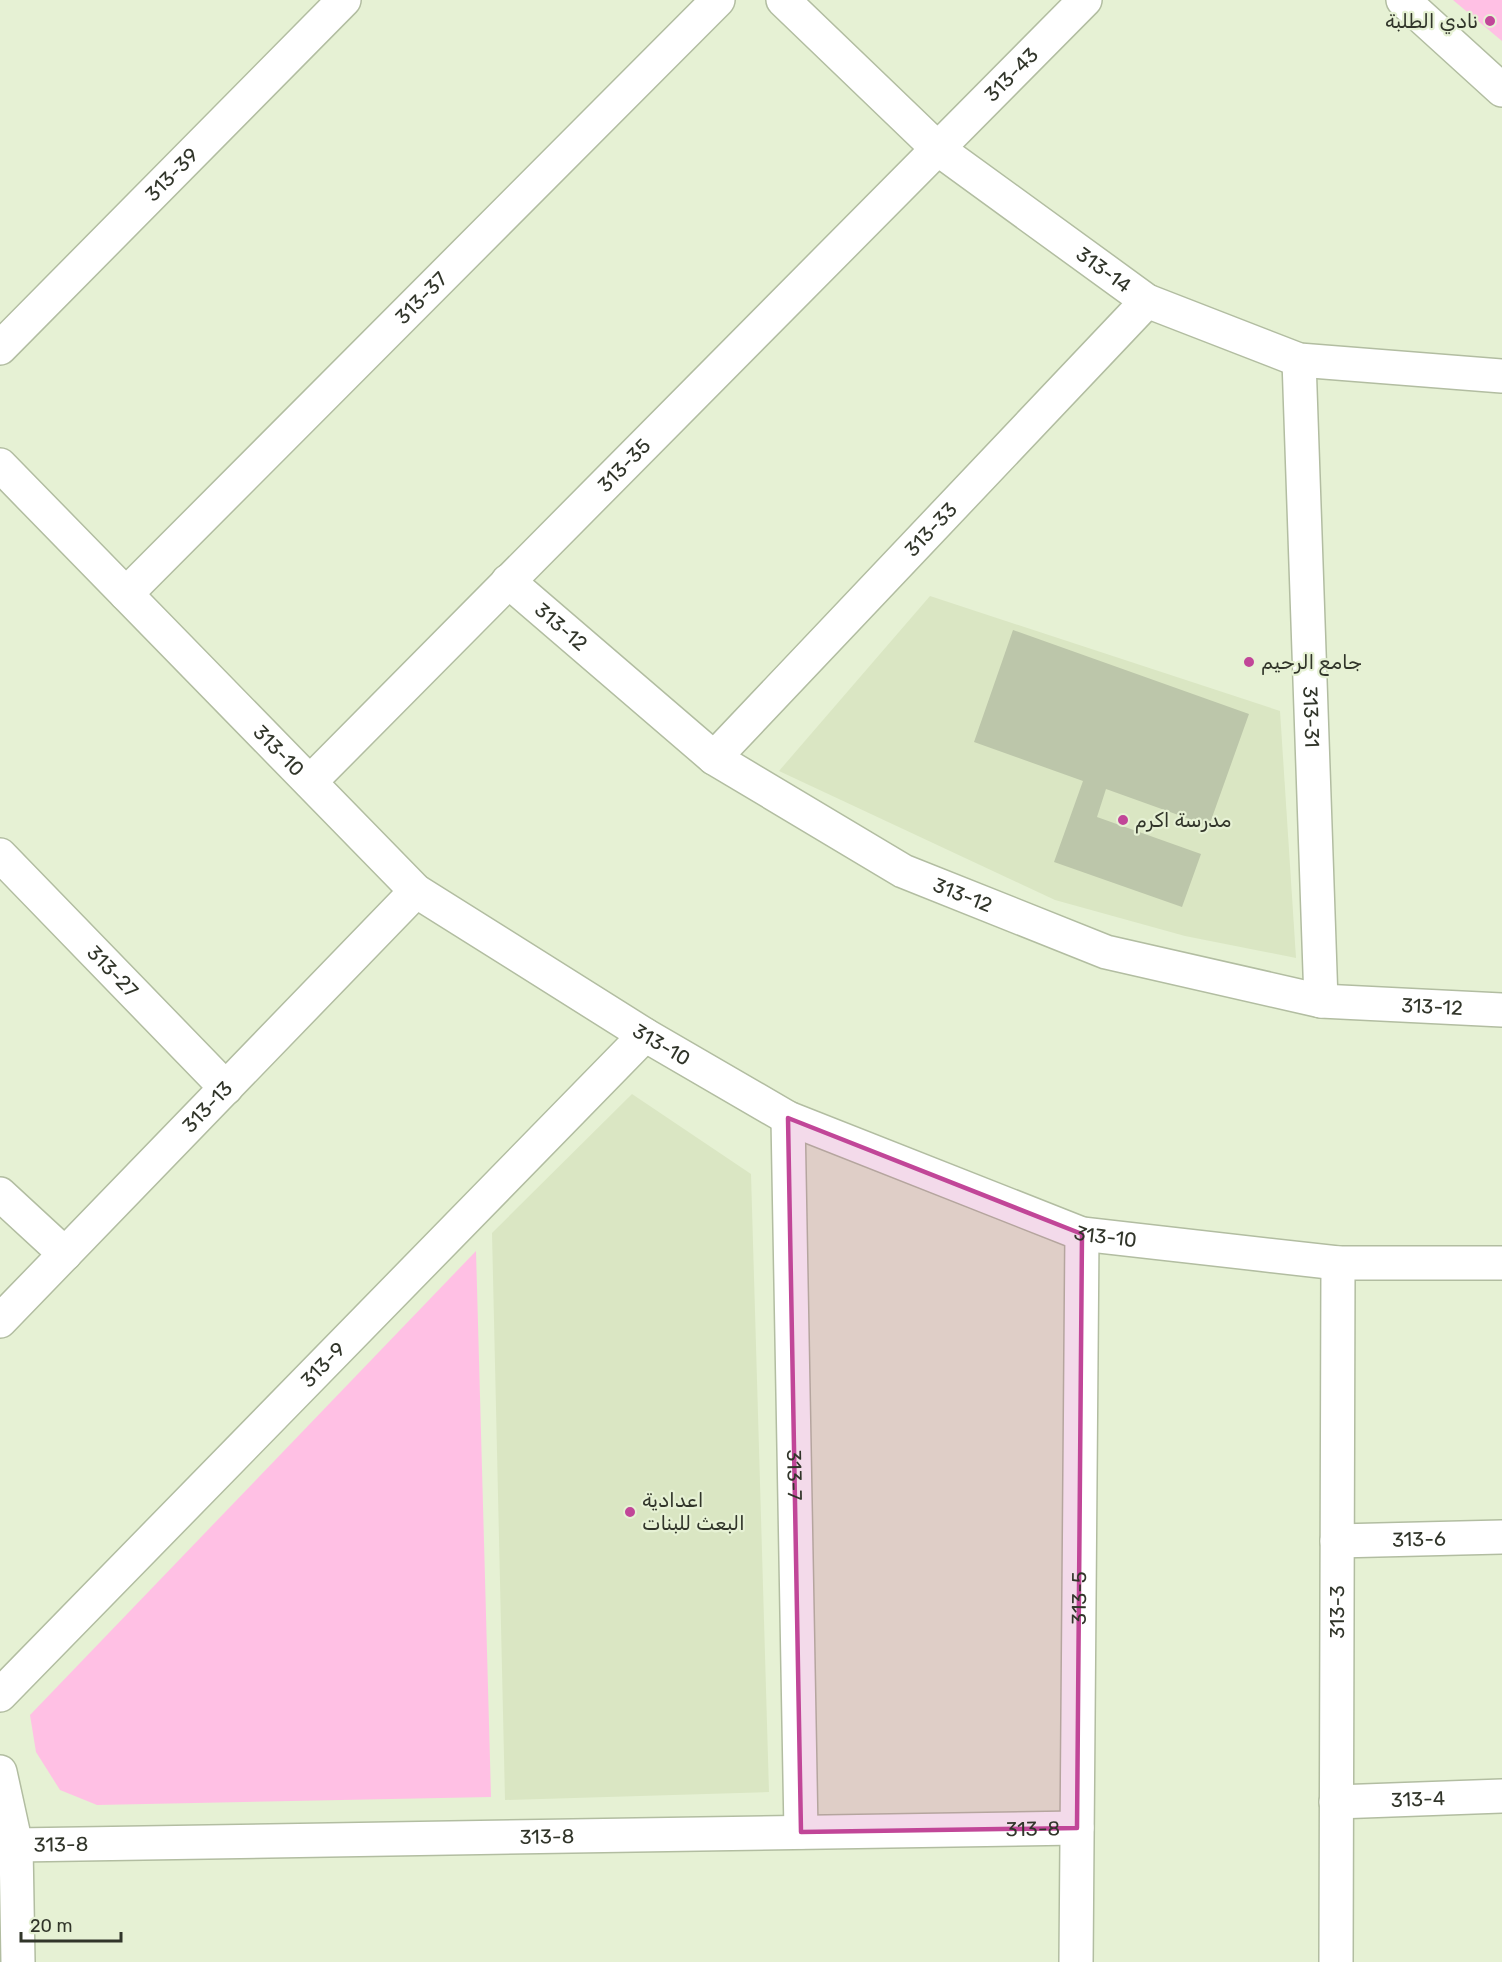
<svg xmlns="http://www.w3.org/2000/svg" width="1502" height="1962" font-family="Rubik,'Noto Sans Arabic',sans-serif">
<rect width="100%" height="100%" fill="#e6f1d4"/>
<!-- built -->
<g fill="#dae6c3">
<polygon points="930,596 1280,711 1296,958 1185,936 1055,900 779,771"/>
<polygon points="632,1094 751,1174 769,1792 505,1800 492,1233"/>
</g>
<!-- green -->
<g fill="#ffc0e4">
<polygon points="1453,0 1502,0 1502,41"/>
<polygon points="476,1251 491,1797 97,1805 60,1790 36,1752 30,1715"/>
</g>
<!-- building -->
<polygon fill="#bcc6aa" points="1013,630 1249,714 1209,826 1106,789 1097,817 1201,854 1182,907 1054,862 1083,781 974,742"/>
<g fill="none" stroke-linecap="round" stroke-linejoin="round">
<defs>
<g id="street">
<path id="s1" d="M 783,0 L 938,149 L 1147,301 L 1299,360 L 1502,376"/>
<polyline points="1403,0 1502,90"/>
<path id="s2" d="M 0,348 L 344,0"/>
<path id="s3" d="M 1299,360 L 1321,1001"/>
<path id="s4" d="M 0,465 L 416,891 L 645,1035 L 788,1118 L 1082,1234 L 1338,1263 L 1502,1263"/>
<path id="s5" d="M 508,581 L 714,758 L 903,871 L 1106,952 L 1321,1001 L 1502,1010"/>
<path id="s6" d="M 126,594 L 718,0"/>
<path id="s7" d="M 714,758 L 1147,301"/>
<path id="s8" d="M 310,782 L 1085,0"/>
<path id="s9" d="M 0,855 L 226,1088"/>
<path id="s10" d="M 788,1118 L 801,1832"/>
<polyline points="0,1194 65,1254"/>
<path id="s11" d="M 0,1321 L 416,891"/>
<path id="s12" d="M 1337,1541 L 1502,1537"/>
<path id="s13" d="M 0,1695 L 645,1035"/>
<polyline points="0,1772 16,1845 18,1962"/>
<path id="s14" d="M 1336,1802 L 1502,1796"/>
<path id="s15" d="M 16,1845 L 1077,1828"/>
<path id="s16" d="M 1076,1962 L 1082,1234"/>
<path id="s17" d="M 1336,1962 L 1338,1263"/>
</g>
</defs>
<!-- street casing -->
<use href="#street" stroke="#b2bda1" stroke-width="36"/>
<!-- street -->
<use href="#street" stroke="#fff" stroke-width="33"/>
</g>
<!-- marked area -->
<path fill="#c14698" fill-opacity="0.2" stroke="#c14698" stroke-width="4.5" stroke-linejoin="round" d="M 788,1118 L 1082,1234 L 1077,1828 L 801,1832 Z"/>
<!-- markers -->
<g fill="#c14698" stroke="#e6f1d4" stroke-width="2">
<circle cx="1490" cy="21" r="6"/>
<circle cx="1249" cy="662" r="6"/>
<circle cx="1123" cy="820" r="6"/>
<circle cx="630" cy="1512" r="6"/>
</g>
<g text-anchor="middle" stroke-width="4.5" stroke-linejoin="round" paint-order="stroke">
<!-- poi labels -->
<g font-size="20" fill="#31352a" stroke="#e6f1d4" text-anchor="start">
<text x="1478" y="28" text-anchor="end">نادي الطلبة</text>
<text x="1261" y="669">جامع الرحيم</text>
<text x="1135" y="827">مدرسة اكرم</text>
<text x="642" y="1507">اعدادية<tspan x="642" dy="23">البعث للبنات</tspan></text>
</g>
<!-- street labels -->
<g font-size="20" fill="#31352a" stroke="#e6f1d4">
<text dy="7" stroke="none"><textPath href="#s8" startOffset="996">313-43</textPath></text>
<text dy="7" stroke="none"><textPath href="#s2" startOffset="244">313-39</textPath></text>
<text dy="7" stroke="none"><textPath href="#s1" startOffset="420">313-14</textPath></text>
<text dy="7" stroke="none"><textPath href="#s6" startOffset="418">313-37</textPath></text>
<text dy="7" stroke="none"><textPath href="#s8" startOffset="446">313-35</textPath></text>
<text dy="7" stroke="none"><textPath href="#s7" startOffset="315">313-33</textPath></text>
<text dy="7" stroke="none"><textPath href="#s5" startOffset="70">313-12</textPath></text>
<text dy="7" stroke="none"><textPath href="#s3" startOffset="357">313-31</textPath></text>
<text dy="7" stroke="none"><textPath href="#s4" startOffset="399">313-10</textPath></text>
<text dy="7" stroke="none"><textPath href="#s5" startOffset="556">313-12</textPath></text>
<text dy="7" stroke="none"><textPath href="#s9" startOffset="162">313-27</textPath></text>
<text dy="7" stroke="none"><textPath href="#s5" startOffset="1042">313-12</textPath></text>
<text dy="7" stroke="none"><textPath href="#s4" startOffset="885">313-10</textPath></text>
<text dy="7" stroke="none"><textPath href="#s11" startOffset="298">313-13</textPath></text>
<text dy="7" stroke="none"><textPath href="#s4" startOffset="1371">313-10</textPath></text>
<text dy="7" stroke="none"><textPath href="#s13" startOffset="462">313-9</textPath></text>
<text dy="7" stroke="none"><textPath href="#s10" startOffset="357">313-7</textPath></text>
<text dy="7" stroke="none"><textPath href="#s12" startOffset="82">313-6</textPath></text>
<text dy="7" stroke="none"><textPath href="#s16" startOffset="364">313-5</textPath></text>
<text dy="7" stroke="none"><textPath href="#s17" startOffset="350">313-3</textPath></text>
<text dy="7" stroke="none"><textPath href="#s14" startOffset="82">313-4</textPath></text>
<text dy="7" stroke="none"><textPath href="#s15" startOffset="1017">313-8</textPath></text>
<text dy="7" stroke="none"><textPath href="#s15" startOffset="531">313-8</textPath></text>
<text dy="7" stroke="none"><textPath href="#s15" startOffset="45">313-8</textPath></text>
</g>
</g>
<!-- scale -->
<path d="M21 1932v9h100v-9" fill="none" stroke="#31352a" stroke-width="3"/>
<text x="30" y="1932" font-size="18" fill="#31352a" stroke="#e6f1d4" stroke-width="4.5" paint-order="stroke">20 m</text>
</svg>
